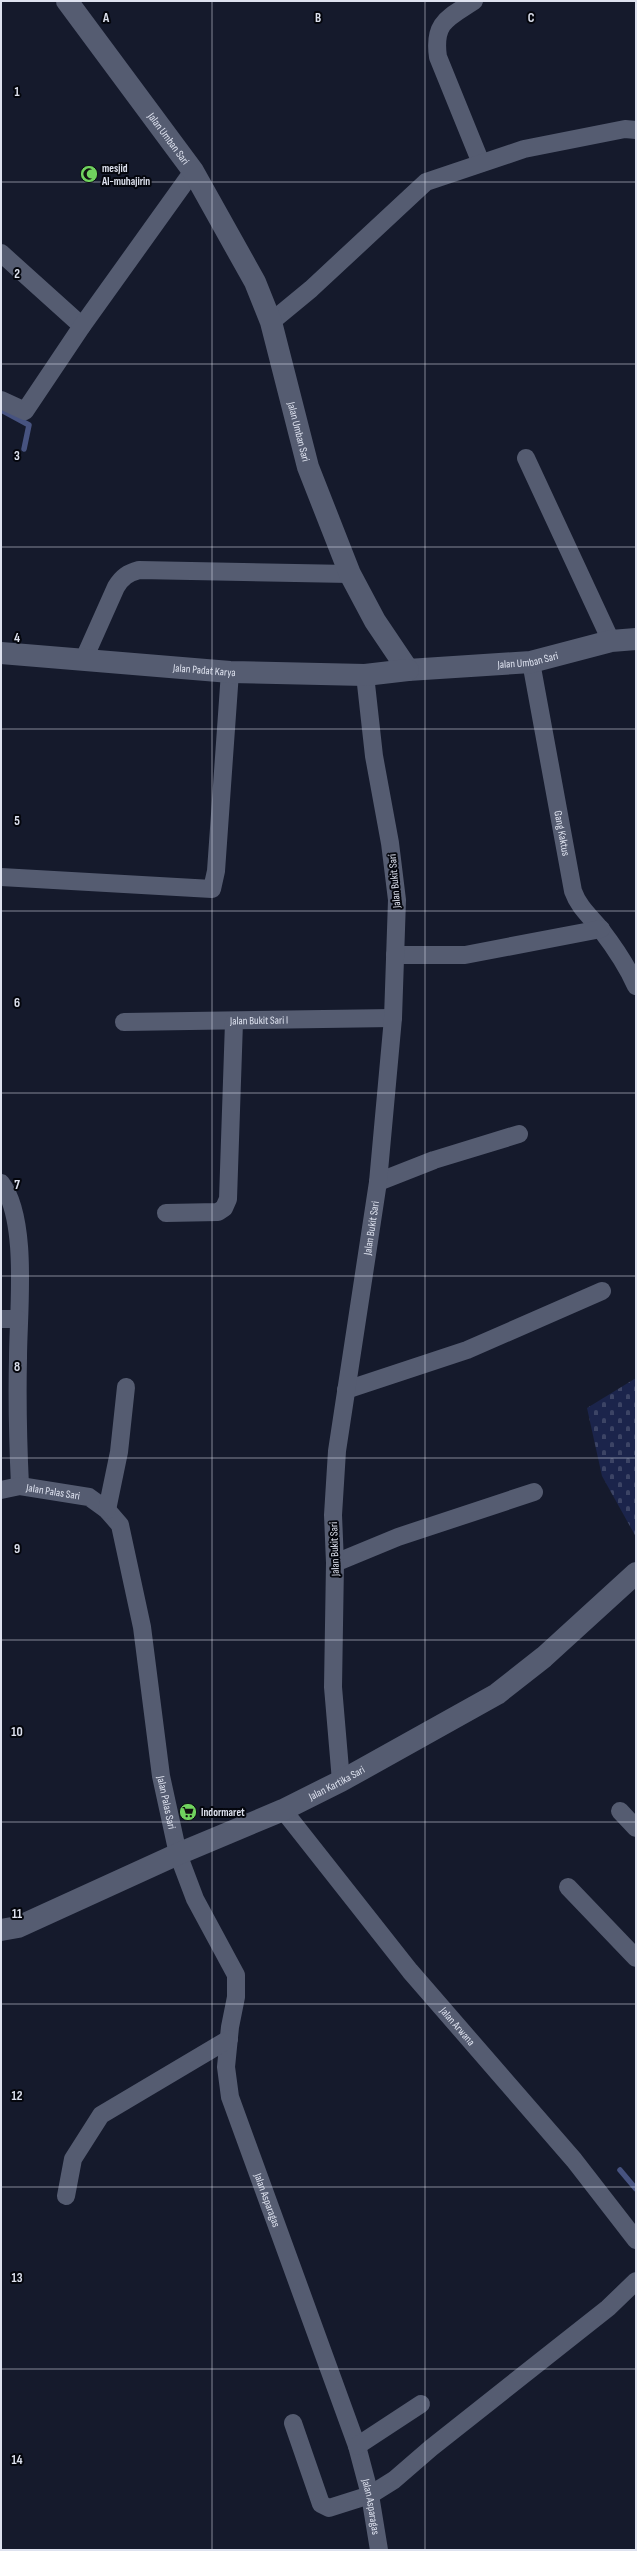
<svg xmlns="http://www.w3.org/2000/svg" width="637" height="2551" font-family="'Sofia Sans Condensed',sans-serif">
<defs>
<pattern id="cemetery-stones" width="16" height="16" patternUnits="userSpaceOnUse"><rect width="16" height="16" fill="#1b244b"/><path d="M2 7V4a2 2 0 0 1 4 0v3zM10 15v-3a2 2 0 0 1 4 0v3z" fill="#3c4465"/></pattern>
</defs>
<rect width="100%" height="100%" fill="#151a2c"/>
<!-- cemetery -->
<polygon fill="url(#cemetery-stones)" points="636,1378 636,1537 602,1476 587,1408"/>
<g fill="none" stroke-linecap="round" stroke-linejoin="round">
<!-- stream -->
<g stroke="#475380" stroke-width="5.5">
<polyline points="1,410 29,425 24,449"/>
<polyline points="620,2170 636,2189"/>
</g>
<!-- street -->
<g stroke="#555c71" stroke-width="18">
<path d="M 474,1 C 448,18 433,22 438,57 L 481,163"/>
<polyline points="1,253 82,326"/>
<polyline points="271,322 311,289 426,182 524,149 625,129 636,130"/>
<polyline points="1,400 25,411 82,326 193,171"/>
<polyline points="526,458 611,641"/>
<path d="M 83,661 L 116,587 C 122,577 128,573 139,570 L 350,574"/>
<path id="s1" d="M 531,662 L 573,891 C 579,908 591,917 602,931 C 615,948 627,966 636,986"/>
<polyline points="1,877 212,889 216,871 230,672"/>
<polyline points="395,955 465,955 601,929"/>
<path id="s2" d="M 124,1022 L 393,1018"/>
<polyline points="378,1182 434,1160 519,1134"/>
<path d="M 1,1183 C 29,1219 18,1313 18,1358 C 17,1401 18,1443 20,1486"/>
<polyline points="166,1213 218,1212 224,1208 228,1199 234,1022"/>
<polyline points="1,1319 18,1319"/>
<polyline points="346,1390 467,1350 602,1291"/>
<path id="s3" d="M 1,1490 L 20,1486 L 89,1497 L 107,1510 L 120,1525 L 142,1627 L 161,1776 L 178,1854 L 195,1899 L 236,1975 L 236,1997 L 230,2027 L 226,2067 L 230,2097 L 357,2446 L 370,2495 L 379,2550"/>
<polyline points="107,1510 119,1452 126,1387"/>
<polyline points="335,1563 398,1537 534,1492"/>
<path id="s4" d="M 341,1781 L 333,1687 L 335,1563 L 333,1515 L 337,1451 L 378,1182 L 393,1018 L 397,900 L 390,843 L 374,756 L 365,675"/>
<path id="s5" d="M 283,1810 L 410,1971 L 574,2160 L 636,2240"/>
<polyline points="620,1811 636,1828"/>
<polyline points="568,1887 636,1958"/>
<polyline points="66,2196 73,2159 101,2115 229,2039"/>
<polyline points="293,2423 321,2504 329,2508 370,2495 394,2480 431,2448 608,2308 636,2281"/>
<polyline points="357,2446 421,2404"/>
</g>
<!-- secondary -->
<g stroke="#555c71" stroke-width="22">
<path id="s6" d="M 67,1 L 193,171 L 255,282 L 271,322 L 308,467 L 350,574 L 375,621 L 408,670 L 531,662 L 611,641 L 636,639"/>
<path id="s7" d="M 1,653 L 230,672 L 365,675 L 408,670"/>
<path id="s8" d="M 1,1930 L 18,1927 L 178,1854 L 283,1810 L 341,1781 L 497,1694 L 544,1657 L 636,1573"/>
</g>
</g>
<!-- grid -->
<path fill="none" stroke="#dee2ef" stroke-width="1" stroke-opacity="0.55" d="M 212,1 L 212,2550M 425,1 L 425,2550M 1,182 L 636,182M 1,364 L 636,364M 1,547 L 636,547M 1,729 L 636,729M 1,911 L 636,911M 1,1093 L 636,1093M 1,1276 L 636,1276M 1,1458 L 636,1458M 1,1640 L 636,1640M 1,1822 L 636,1822M 1,2004 L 636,2004M 1,2187 L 636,2187M 1,2369 L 636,2369"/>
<!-- icons -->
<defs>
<symbol id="mosque-disc" viewBox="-11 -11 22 22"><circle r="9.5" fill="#70d35f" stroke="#04060d"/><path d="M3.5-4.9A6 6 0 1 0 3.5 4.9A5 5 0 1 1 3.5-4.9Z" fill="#111"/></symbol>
<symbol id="supermarket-disc" viewBox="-11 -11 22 22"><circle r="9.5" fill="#70d35f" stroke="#04060d"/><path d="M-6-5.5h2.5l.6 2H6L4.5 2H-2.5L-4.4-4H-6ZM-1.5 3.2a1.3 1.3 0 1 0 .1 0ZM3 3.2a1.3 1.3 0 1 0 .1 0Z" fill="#111"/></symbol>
</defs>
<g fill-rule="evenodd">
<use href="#mosque-disc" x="79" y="164" width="20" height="20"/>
<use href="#supermarket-disc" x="178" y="1802" width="20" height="20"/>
</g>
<g text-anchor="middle" stroke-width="4" stroke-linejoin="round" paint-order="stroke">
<!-- street labels -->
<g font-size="11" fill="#dee2ef" stroke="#04060d">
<text dy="4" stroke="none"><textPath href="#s6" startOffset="171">Jalan Umban Sari</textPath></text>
<text dy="4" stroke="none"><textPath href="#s6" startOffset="495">Jalan Umban Sari</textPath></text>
<text dy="4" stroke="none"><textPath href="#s6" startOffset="879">Jalan Umban Sari</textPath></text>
<text dy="4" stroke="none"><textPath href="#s7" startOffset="204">Jalan Padat Karya</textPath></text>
<text dy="4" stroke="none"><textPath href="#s1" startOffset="174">Gang Kaktus</textPath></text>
<text transform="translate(394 881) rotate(-95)" y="4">Jalan Bukit Sari</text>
<text dy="4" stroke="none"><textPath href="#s2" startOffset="135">Jalan Bukit Sari I</textPath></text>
<text dy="4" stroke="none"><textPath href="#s4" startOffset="556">Jalan Bukit Sari</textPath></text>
<text dy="4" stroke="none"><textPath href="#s3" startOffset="53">Jalan Palas Sari</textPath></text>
<text transform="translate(334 1549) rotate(-92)" y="4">Jalan Bukit Sari</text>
<text dy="4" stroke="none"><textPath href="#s8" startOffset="367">Jalan Kartika Sari</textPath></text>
<text dy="4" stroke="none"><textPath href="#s3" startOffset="413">Jalan Palas Sari</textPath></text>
<text dy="4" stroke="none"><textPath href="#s5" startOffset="278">Jalan Arwana</textPath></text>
<text dy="4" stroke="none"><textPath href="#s3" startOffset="833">Jalan Asparagas</textPath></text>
<text dy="4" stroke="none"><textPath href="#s3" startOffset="1157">Jalan Asparagas</textPath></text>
</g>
<!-- poi labels -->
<g font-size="11" font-weight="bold" fill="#dee2ef" stroke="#04060d" text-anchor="start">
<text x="102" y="172">mesjid<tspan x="102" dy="13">Al-muhajirin</tspan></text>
<text x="201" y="1816">Indormaret</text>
</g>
</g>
<g font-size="13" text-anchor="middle" font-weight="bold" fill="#dee2ef" stroke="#04060d" stroke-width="4" stroke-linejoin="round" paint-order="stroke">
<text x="106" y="22">A</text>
<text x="318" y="22">B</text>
<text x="531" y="22">C</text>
<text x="17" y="96">1</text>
<text x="17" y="278">2</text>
<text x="17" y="460">3</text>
<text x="17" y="642">4</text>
<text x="17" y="825">5</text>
<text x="17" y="1007">6</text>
<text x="17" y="1189">7</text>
<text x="17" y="1371">8</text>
<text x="17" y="1553">9</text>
<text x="17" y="1736">10</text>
<text x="17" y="1918">11</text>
<text x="17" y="2100">12</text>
<text x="17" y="2282">13</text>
<text x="17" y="2464">14</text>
</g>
<!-- border -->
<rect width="637" height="2551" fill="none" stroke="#dee2ef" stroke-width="4"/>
</svg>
